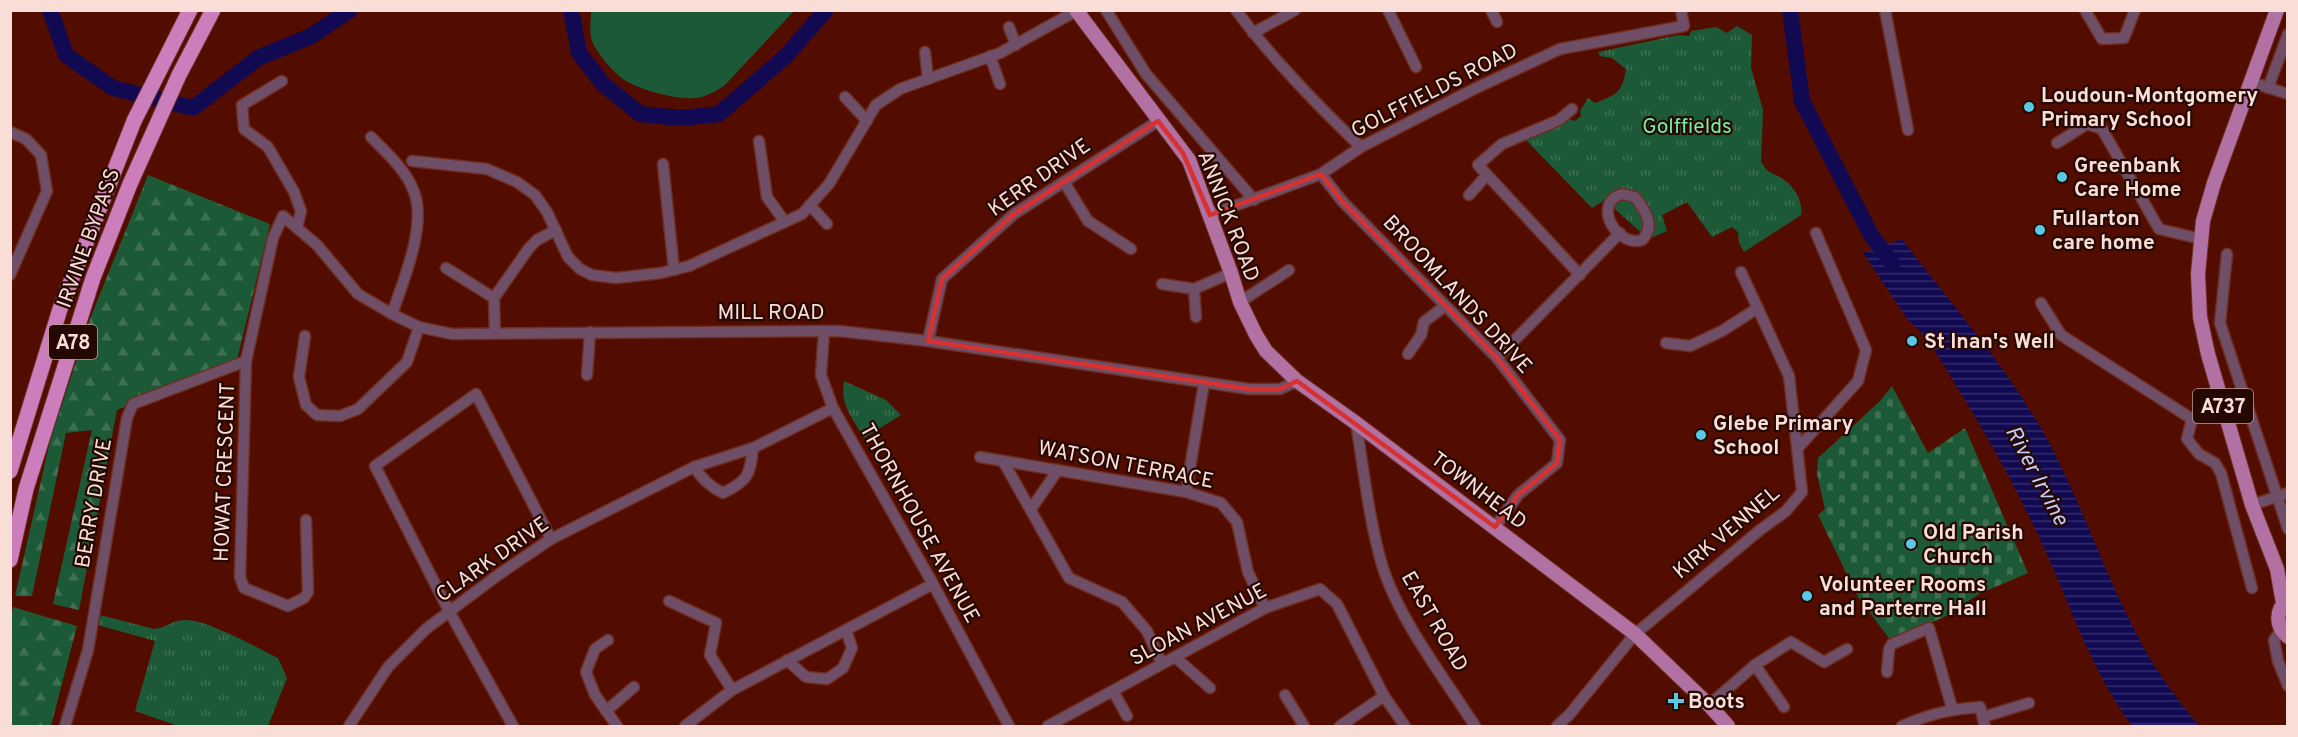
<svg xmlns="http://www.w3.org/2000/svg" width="2298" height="737" font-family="Overpass,sans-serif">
<defs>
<pattern id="forest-firs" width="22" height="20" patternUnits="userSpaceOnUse" patternTransform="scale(1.5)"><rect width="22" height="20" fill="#1c5936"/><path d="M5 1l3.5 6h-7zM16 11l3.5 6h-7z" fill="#3e7052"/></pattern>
<pattern id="cemetery-stones" width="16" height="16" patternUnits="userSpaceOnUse" patternTransform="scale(1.5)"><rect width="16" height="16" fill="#1c5936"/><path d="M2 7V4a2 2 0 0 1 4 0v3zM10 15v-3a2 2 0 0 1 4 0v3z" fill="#3e7052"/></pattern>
<pattern id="park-tufts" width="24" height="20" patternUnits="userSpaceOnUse" patternTransform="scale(1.5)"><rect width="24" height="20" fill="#1c5936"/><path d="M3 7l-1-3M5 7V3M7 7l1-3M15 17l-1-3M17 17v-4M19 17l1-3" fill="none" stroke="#3e7052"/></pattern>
<pattern id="water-rules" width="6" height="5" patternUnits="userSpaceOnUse" patternTransform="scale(1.5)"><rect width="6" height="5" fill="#110a53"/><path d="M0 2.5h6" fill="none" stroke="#342d6b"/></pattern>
</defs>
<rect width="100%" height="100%" fill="#530c00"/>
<!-- grass -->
<path fill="#1c5936" d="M 591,11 L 591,10 L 794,11 L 725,85 C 716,91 706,97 695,98 C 676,100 634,89 619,76 C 611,69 600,56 595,47 C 588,36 591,23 591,11 Z"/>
<!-- forest -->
<g fill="url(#forest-firs)">
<polygon points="148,175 270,224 237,360 117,410 79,610 53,604 92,430 66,433 32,596 15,596 50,441 90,319"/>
<polygon points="13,607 77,626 51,726 11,726 10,624"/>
</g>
<!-- cemetery -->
<polygon fill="url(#cemetery-stones)" points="1892,386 1928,453 1965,428 2028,573 1979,594 1944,617 1891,641 1858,597 1818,515 1825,509 1817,474 1818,458 1879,402"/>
<!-- park -->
<g fill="url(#park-tufts)">
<path d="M 1737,26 L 1752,35 L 1751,68 L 1763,110 L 1761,162 C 1771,177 1772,171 1783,179 C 1795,187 1803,201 1801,215 L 1744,252 L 1739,243 L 1738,232 L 1732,227 L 1712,237 L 1687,202 L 1662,215 L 1667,231 L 1648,239 L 1605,200 L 1592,208 L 1525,139 L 1570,119 L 1575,121 L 1581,116 L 1580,111 L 1588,98 L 1595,103 C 1617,94 1622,93 1626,69 L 1612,58 L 1600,56 L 1598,52 L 1678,35 L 1689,36 L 1691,31 L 1716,27 L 1727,33 Z"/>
<path d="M 844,381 L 886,400 L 901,415 L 864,438 C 852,417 840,405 844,381 Z"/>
<path d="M 100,615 L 154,629 C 165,628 173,620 185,620 C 206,619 258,648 278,658 L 287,678 L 268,726 L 178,726 L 135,711 L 155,641 L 98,625 Z"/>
</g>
<!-- water -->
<path fill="url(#water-rules)" d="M 1902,239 C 1954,308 2013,373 2053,450 C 2086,515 2109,585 2144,648 C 2159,676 2180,702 2199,726 L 2132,726 C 2093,673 2072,610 2045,550 C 2020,495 1991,442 1959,390 C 1944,366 1930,338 1908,320 L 1863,253 Z"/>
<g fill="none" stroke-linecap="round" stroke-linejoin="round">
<!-- river -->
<g stroke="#110a53" stroke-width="16">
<polyline points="50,10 66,55 113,88 193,108 258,58 311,36 350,10"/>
<polyline points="571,10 579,53 603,84 640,114 681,118 719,114 786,56 826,10"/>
<polyline points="1790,10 1802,101 1871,235 1893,264"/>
</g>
<defs>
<g id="minor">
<polyline points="1106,10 1146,74 1254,200"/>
<path d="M 1236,10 C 1273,60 1317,105 1361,147"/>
<polyline points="1388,10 1416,67"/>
<polyline points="1491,10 1497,22"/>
<polyline points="1885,10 1908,130"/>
<polyline points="2085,10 2102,39 2124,38 2135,10"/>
<polyline points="1009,27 1016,45"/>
<polyline points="1253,33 1295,10"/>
<polyline points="925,52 928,79"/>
<polyline points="990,56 1000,84"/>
<polyline points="282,81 242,105 244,129 268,147 294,192 301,211 297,228"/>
<polyline points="2251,82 2288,94"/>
<polyline points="2268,88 2288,34"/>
<polyline points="845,97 867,121"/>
<polyline points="1572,109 1559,120 1502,144 1478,165 1580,275"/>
<polyline points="10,132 26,139 41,155 47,191 10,275"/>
<path d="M 371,137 C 386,152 407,171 414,192 C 427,225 403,282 392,314"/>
<polyline points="759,141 767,197 785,222"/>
<polyline points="2057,143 2087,124 2102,129 2159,229 2201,239"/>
<polyline points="412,161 487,169 517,182 535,195 547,212 568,257 580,269 592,275 616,278 661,273 689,266 802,214 829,184 876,105 900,89 1000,53 1076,11"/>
<polyline points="663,164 674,270"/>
<polyline points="1321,174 1342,201 1497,358 1560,440 1557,463 1518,495 1495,527"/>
<polyline points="1064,182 1088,221 1131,249"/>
<path d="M 1622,194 L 1635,197 C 1645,210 1656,226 1642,240 C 1617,248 1591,203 1622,194 Z"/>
<polyline points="1469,195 1487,175"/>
<polyline points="810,205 827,224"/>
<polyline points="1210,215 1321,174 1361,147 1476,88 1560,49 1684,26 1681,10"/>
<polyline points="2227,254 2220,323 2288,529"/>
<polyline points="446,268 494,298"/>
<polyline points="1162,284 1194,289 1231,273"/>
<polyline points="1194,289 1196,317"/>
<polyline points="1240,302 1289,270"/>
<polyline points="2041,303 2061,335 2192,419"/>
<polyline points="824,331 821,375 833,408 933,584 1009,726"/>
<polyline points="495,333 494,298 529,248 537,240 556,230"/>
<polyline points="305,336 299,377 306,405 317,415 340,416 358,409 407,362 419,327"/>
<polyline points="928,341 942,279 1014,214 1158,121"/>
<polyline points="1666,343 1690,346 1722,331 1758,308"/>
<polyline points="1408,354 1421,335 1424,322 1445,306"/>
<polyline points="1497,358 1620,233"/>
<polyline points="587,375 590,332"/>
<polyline points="2224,410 2192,419 2187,439 2199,454 2215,463 2221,473 2252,588"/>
<path d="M 1356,423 C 1364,471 1369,522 1383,568 C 1400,621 1445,679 1475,726"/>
<polyline points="1798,448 1858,381 1866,350 1816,233"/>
<polyline points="980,457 1186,492 1221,503 1237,522 1248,572 1265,608"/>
<polyline points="1003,461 1069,578 1122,602 1147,631 1162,664"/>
<path d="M 694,467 C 702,479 710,487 723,493 C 748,481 750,475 753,448"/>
<polyline points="1186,492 1204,383"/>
<polyline points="2252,505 2288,493"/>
<polyline points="1031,509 1058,470"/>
<polyline points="306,520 308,592 304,598 288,606 244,588 240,577 246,361 273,238 283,216 317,245 358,294 392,314 419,327 452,334 839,331 928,341 1249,389 1280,389 1297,381"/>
<polyline points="669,601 716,623 710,655 732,690"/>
<polyline points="2281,630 2274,640 2278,661 2288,686"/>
<polyline points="608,640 595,649 586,672 595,695 617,726"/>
<polyline points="1175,657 1210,688"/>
<polyline points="787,660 806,677 827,679 843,668 852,648 846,630"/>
<polyline points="1755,665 1784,707"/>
<polyline points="1887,672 1889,649 1892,644 1929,628 1952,708"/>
<polyline points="1113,691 1127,716"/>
<polyline points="1285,695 1304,726"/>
<polyline points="1709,705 1755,665 1791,642 1824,662 1847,649"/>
<polyline points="606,711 634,687"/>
<polyline points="1983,717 2029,703"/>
<polyline points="65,726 88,650 127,418 133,404 246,361"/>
<polyline points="349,726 388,667 426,629 498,575 551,539 694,467 753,448 833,408"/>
<polyline points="513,726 449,611 375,466 476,394 551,539"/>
<polyline points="685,726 732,690 933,584"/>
<polyline points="1048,726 1265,608 1320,589 1337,604 1384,696 1405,726"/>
<polyline points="1340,726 1384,696"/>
<polyline points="1557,726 1569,715 1635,634 1760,530 1786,511 1802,492 1789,376 1741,272"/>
<path d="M 1902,726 C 1930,714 1950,709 1980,707 L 1985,726"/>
</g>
<g id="major">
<polyline points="1076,10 1189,160 1231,273 1240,302 1256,335 1266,351 1297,381 1356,423 1635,634 1709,705 1728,726"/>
<polyline points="2277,10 2214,183 2203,221 2198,274 2200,317 2208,354 2252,505 2277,569 2283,603"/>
<path d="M 2288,599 C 2275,610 2275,626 2288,637"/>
</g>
<g id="highway">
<polyline points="10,471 60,309 134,121 190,10"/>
<polyline points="10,560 26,489 93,278 130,184 179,75 213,10"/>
</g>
</defs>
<!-- minor casing -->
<use href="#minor" stroke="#6e2e22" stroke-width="13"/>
<!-- major casing -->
<use href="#major" stroke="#6e2e22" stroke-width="16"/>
<!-- highway casing -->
<use href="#highway" stroke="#6e2e22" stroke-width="17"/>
<!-- minor -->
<use href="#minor" stroke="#6f4f67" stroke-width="10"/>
<!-- major -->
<use href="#major" stroke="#b171a3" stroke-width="14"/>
<!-- highway -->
<use href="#highway" stroke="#cb7ebb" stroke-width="15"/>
</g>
<!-- marked area -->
<path fill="none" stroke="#d83131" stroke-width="4.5" stroke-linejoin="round" d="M 1158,121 L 1183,153 L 1210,215 L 1321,174 L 1342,201 L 1497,358 L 1560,440 L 1557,463 L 1518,495 L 1495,527 L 1297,381 L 1280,389 L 1249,389 L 928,341 L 942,279 L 1014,214 Z"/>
<!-- markers -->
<g fill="#57c9e2" stroke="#260803" stroke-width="2">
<circle cx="2029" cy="107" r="6"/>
<circle cx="2062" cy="177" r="6"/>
<circle cx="2040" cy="230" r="6"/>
<circle cx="1912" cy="341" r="6"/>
<circle cx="1701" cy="435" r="6"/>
<circle cx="1911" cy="544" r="6"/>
<circle cx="1807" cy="596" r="6"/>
<path d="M1673 692h6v6h6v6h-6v6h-6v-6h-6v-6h6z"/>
</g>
<g text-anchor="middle" stroke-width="4.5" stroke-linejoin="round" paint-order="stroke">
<!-- shield labels -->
<g fill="#260803" stroke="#ba9e97" stroke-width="1.5">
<rect x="49" y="325" width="48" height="34" rx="4.5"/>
<rect x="2193" y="389" width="60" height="34" rx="4.5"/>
</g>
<g font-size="20" font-weight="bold" fill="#f9ded7">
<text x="73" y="349">A78</text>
<text x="2223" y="413">A737</text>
</g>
<!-- street labels -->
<g font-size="21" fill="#f9ded7" stroke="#260803">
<text transform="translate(1434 90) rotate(-27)" y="7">GOLFFIELDS ROAD</text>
<text transform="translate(1039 177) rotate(-35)" y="7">KERR DRIVE</text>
<text transform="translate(1229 216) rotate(69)" y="7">ANNICK ROAD</text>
<text transform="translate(88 238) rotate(-70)" y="7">IRVINE BYPASS</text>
<text transform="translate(1458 294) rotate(47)" y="7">BROOMLANDS DRIVE</text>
<text x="771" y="319">MILL ROAD</text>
<text transform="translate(1126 464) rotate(11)" y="7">WATSON TERRACE</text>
<text transform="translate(224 472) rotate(-88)" y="7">HOWAT CRESCENT</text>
<text transform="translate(1479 490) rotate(37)" y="7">TOWNHEAD</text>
<text transform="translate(93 503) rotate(-80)" y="7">BERRY DRIVE</text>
<text transform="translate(920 523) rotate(61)" y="7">THORNHOUSE AVENUE</text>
<text transform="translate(1726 532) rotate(-40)" y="7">KIRK VENNEL</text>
<text transform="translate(492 559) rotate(-35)" y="7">CLARK DRIVE</text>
<text transform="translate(1435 621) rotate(60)" y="7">EAST ROAD</text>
<text transform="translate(1198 624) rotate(-28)" y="7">SLOAN AVENUE</text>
</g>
<!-- poi labels -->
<g font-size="21" font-weight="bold" fill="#f9ded7" stroke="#260803" text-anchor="start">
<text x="2041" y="102">Loudoun-Montgomery<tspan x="2041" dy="24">Primary School</tspan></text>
<text x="2074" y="172">Greenbank<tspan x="2074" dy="24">Care Home</tspan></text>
<text x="2052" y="225">Fullarton<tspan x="2052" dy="24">care home</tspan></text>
<text x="1924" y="348">St Inan's Well</text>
<text x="1713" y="430">Glebe Primary<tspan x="1713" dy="24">School</tspan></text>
<text x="1923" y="539">Old Parish<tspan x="1923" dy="24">Church</tspan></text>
<text x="1819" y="591">Volunteer Rooms<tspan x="1819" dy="24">and Parterre Hall</tspan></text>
<text x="1688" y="708">Boots</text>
</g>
<!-- park labels -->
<g font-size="21" fill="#73eea4" stroke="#260803">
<text x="1687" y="133">Golffields</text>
</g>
<!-- water labels -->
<g font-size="22" font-style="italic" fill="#c3cdf8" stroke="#260803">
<text transform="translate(2038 475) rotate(62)" y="8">River Irvine</text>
</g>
</g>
<!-- border -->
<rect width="2298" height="737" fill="none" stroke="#f9ded7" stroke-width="24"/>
</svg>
